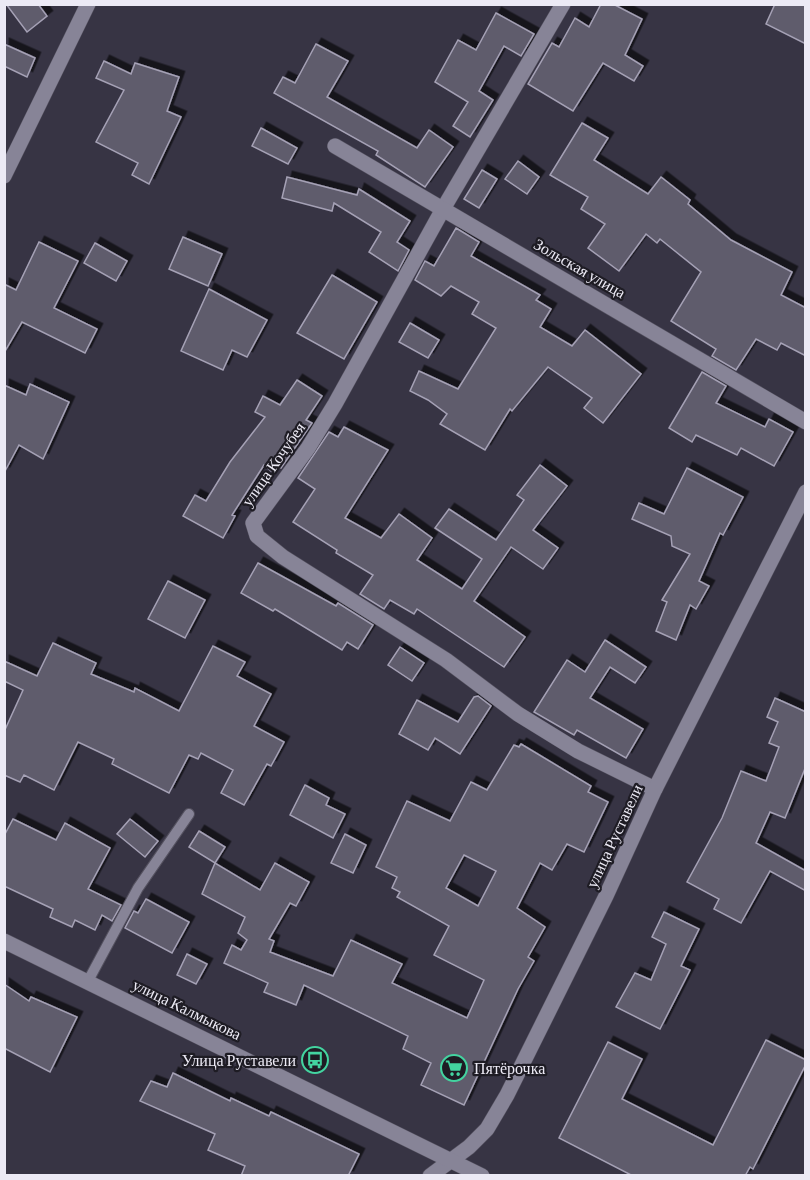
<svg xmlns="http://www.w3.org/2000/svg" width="810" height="1180" font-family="'Crimson Pro',serif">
<defs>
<filter id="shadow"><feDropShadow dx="5.5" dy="-5.5" stdDeviation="0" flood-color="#0009"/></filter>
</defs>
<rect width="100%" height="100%" fill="#373444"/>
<!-- building -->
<g fill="#5e5b6c" stroke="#a5a1b5" stroke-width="1.5" fill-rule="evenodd" filter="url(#shadow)">
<polygon points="6,4 38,4 47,16 27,32"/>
<polygon points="601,4 613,4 642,19 625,55 643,66 634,81 603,63 573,111 528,84 552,43 559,47 575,18 589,27"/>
<polygon points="775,4 806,4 806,44 766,24"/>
<polygon points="496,13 534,34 521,56 504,46 479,91 493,100 470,137 453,126 468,102 435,82 458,40 476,50"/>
<polygon points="4,44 35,58 27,77 4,66"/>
<polygon points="316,44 348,61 327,97 417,148 429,130 453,147 425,187 376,155 378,151 274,93 283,77 295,83"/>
<polygon points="104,61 131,74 135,63 179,77 167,111 181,117 149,184 132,175 138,163 96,142 124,90 96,78"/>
<polygon points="582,123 608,138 594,160 648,194 661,177 690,200 688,204 731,240 792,272 781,295 806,308 806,356 781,343 777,350 756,339 736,370 712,356 716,349 671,321 701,272 660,239 657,243 646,234 619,271 588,248 605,224 581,209 588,197 550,175"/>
<polygon points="261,128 297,148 288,164 252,146"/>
<polygon points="518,161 539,177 527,194 505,179"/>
<polygon points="482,170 497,179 479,208 464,199"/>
<polygon points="287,177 357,195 359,189 410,221 397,242 409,250 398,271 369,252 381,232 334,203 332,211 282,198"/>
<polygon points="456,228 479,242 471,256 540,295 536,300 551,309 540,327 572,346 585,330 641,374 603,423 584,408 592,398 548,367 512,411 510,409 485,450 440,424 447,414 428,400 410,391 419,371 458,389 496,328 472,314 479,302 451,286 441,296 415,280 425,261 434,266"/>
<polygon points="183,237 222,254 208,286 169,269"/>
<polygon points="39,242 78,261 54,308 97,329 85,353 22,322 4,353 4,284 16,290"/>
<polygon points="95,243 127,261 116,281 84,263"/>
<polygon points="332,275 377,302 344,359 297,333"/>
<polygon points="209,289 267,320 247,357 232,350 223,370 181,351"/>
<polygon points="410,323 439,340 428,358 399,342"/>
<polygon points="702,372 726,386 716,403 765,427 769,419 793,432 774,466 741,448 737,455 696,435 692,442 669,428"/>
<polygon points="297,380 322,396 306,420 312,423 281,468 276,465 271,471 264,465 232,515 235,516 223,538 183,516 195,495 206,501 230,462 265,417 255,412 263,396 280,405"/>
<polygon points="30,384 69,402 43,459 19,445 4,473 4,385 26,395"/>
<polygon points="344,427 388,450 345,518 381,538 399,514 432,538 417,560 462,589 482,559 435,528 449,509 496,540 524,500 517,495 540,465 567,486 533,530 558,548 543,569 511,547 474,601 525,637 504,667 417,609 414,614 390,600 384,609 360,594 373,575 336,553 337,550 293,522 315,489 298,478 329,432 338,437"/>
<polygon points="687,468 743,497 723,535 720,533 699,581 709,586 696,609 690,605 676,640 656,631 667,602 662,600 690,554 672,546 671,536 632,519 639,503 664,514"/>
<polygon points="258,563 336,606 338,603 373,625 358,649 347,642 342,650 275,609 273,611 241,593"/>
<polygon points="168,581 205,600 185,638 148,619"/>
<polygon points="605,640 646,667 635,683 610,667 590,698 643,729 626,758 577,730 574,735 534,712 567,660 585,672"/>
<polygon points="53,643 96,663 91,674 134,692 135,688 179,711 213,646 245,662 237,676 271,694 254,726 284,742 271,766 267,764 244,805 221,793 233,770 201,753 198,759 189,755 169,793 112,764 114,759 78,742 54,790 24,775 20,782 4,775 4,732 23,690 4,681 4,661 37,676"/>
<polygon points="400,647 424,663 412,681 388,665"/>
<polygon points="478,696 491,706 460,754 435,738 428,750 399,734 417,700 458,722 474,697"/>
<polygon points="775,698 806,712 806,766 785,818 770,812 756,843 806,871 806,891 770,871 741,923 714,909 719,899 687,882 722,818 741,771 766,781 779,747 769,743 778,722 767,717"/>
<path d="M 521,744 L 591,786 L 588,792 L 608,802 L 584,852 L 567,844 L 552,870 L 540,863 L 517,908 L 545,927 L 528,957 L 534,961 L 518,989 L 464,1105 L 421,1085 L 431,1063 L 403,1049 L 408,1036 L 304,985 L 296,1005 L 264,992 L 268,983 L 224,963 L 232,945 L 241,950 L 247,940 L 238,933 L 245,917 L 202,894 L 215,863 L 260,890 L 275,863 L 309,882 L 296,906 L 290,903 L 269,939 L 274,941 L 270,952 L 333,976 L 351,940 L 402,964 L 392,983 L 467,1018 L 484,980 L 434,955 L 449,926 L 397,897 L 400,892 L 392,888 L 397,877 L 376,867 L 407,801 L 450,821 L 471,782 L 487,790 L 514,745 L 519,747 ZM 464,855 L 496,871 L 478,906 L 446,888 Z"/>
<polygon points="305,785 329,798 326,805 345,814 333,838 290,815"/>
<polygon points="13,819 56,840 65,823 110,848 88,889 121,905 112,921 102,915 95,930 75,920 72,927 50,917 53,909 4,886 4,836"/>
<polygon points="130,819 158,841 145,857 117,834"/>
<polygon points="199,831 225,847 215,863 189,847"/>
<polygon points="345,834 366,845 353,873 331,863"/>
<polygon points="146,899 189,922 172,953 125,928 134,911 138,913"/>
<polygon points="664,912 699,929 681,966 690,970 660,1029 616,1007 635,973 651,980 666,944 652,937"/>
<polygon points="187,954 207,964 196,984 177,975"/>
<polygon points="4,984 29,1001 31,997 77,1017 50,1072 4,1048"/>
<polygon points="766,1040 806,1060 806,1064 753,1169 750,1167 745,1176 633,1176 559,1138 608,1042 642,1059 622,1099 713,1145"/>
<polygon points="173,1073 230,1101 231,1098 269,1116 271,1112 359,1154 348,1176 241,1176 245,1166 208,1150 215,1134 140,1101 151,1081 167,1087"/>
</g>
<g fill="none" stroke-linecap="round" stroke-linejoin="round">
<defs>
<polyline id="service" points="88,981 138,888 189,814"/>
<g id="minor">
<polyline points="563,4 443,209 335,404 308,448 253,523 257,536 283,557 446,660 518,714 578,751 655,789"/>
<polyline points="335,146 806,422"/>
<polyline points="4,176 88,4"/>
<polyline points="430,1176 469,1147 487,1129 507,1095 606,896 655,789 806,492"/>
</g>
<polyline id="tertiary" points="4,941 482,1176"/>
</defs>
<!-- service casing -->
<use href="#service" stroke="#54515f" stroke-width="12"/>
<!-- minor casing -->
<use href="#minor" stroke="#54515f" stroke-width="16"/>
<!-- tertiary casing -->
<use href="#tertiary" stroke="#54515f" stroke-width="16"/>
<!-- service -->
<use href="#service" stroke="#878497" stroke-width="10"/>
<!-- minor -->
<use href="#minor" stroke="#878497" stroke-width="15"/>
<!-- tertiary -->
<use href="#tertiary" stroke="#878497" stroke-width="15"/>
</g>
<!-- icons -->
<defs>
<symbol id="bus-ring" viewBox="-11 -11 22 22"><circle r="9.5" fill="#1e1c24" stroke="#43d4a0" stroke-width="1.5"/><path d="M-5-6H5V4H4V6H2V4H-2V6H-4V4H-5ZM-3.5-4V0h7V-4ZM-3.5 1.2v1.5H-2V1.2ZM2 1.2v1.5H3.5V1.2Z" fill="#43d4a0"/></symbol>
<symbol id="supermarket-ring" viewBox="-11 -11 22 22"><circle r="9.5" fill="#1e1c24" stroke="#43d4a0" stroke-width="1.5"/><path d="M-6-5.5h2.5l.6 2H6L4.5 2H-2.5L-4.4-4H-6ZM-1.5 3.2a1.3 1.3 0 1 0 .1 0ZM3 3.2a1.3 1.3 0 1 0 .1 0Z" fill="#43d4a0"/></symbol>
</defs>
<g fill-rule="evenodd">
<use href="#bus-ring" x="300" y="1045" width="30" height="30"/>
<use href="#supermarket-ring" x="439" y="1053" width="30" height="30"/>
</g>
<g text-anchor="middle" stroke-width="4.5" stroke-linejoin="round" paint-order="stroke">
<!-- street labels -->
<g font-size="16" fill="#eceaf5" stroke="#1e1c24">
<text transform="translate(580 268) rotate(30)" y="6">Зольская улица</text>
<text transform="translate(273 464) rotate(-55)" y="6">улица Кочубея</text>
<text transform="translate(614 836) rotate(-65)" y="6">улица Руставели</text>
<text transform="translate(187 1009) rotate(26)" y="6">улица Калмыкова</text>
</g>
<!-- poi labels -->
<g font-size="16" fill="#eceaf5" stroke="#1e1c24" text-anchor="end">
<text x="296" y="1066">Улица Руставели</text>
<text x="474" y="1074" text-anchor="start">Пятёрочка</text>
</g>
</g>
<!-- border -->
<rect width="810" height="1180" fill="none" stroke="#eceaf5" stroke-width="12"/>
</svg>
